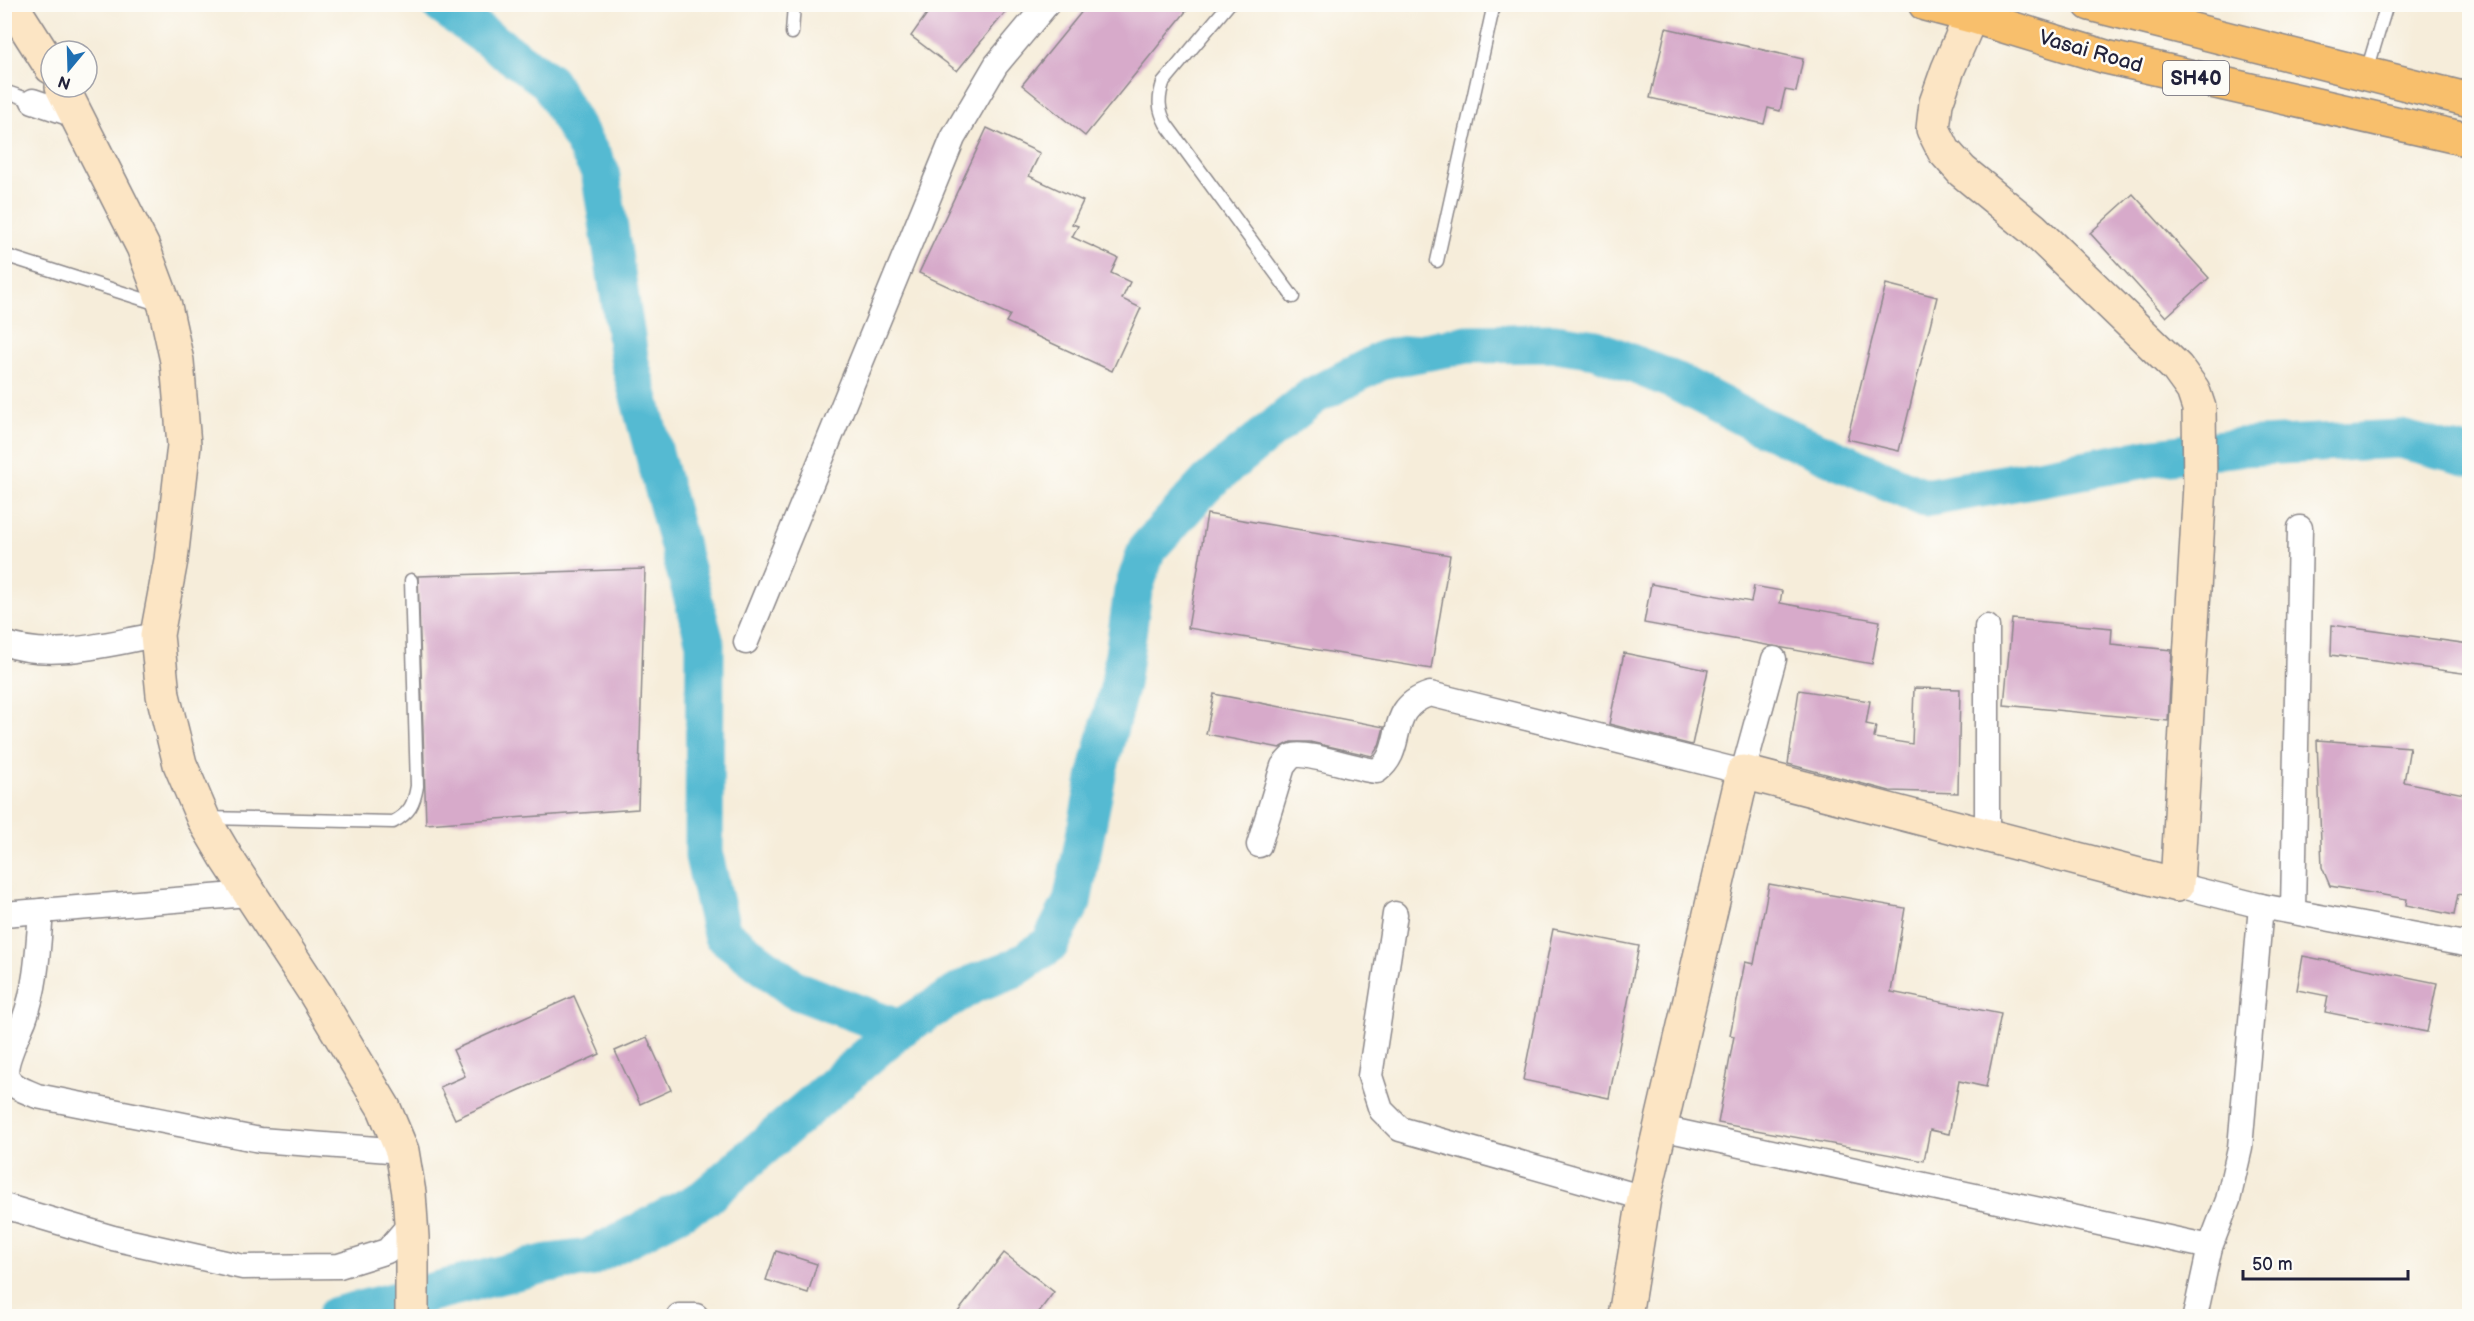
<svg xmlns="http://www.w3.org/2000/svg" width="2474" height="1321" font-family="'Balsamiq Sans',sans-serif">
<rect width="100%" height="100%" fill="#fdfcf7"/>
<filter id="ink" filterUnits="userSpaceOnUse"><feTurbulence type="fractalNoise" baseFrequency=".0167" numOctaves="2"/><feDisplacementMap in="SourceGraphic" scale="12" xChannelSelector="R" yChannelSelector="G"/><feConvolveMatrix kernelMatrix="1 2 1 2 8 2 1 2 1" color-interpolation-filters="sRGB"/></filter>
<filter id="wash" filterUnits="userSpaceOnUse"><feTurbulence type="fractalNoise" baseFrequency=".008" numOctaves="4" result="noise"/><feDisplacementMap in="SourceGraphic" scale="24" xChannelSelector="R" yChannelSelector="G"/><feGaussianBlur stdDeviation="1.35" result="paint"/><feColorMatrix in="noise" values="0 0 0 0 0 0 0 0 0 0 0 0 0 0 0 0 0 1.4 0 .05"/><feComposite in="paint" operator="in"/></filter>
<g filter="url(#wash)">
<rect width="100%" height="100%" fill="#f6edda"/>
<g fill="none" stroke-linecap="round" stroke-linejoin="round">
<!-- river -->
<g stroke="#54bad2" stroke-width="39">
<polyline points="440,4 549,82 600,171 630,363 705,643 704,856 722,934 795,990 899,1029"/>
<polyline points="336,1316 548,1263 589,1258 703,1199 899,1029 973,984 1015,968 1050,944 1072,902 1098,770 1120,684 1133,591 1147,549 1209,481 1313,396 1385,359 1468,344 1555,343 1596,349 1675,381 1755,423 1925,498 2155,457 2240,447 2400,439 2470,457"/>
</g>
</g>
<g id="blocks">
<!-- building -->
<g fill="#d7aaca">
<polygon points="934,4 1012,4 957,71 911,36"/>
<polygon points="1088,4 1192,4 1085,136 1022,85"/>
<polygon points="1666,28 1803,59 1796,92 1785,90 1780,111 1768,108 1764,124 1650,98"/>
<polygon points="987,128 1040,153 1029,176 1083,201 1072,224 1078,226 1072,237 1118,258 1111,273 1130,282 1122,299 1141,308 1112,371 1006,322 1010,315 919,273"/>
<polygon points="2133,194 2209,278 2166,317 2090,233"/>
<polygon points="1886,284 1937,297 1899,451 1847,439"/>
<polygon points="1207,514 1450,555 1431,669 1188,628"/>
<polygon points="645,569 638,809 426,824 418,576"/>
<polygon points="1651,584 1751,602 1754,586 1782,591 1780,603 1880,621 1872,664 1644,623"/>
<polygon points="2012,619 2112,628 2111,644 2172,650 2168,721 2004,705"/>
<polygon points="2332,625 2469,644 2469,674 2331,655"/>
<polygon points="1624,653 1708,670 1692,745 1609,724"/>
<polygon points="1914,688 1960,689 1958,793 1890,791 1788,764 1799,690 1870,701 1866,724 1876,726 1874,738 1912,744"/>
<polygon points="1214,694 1384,727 1379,746 1372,756 1310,742 1291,742 1280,748 1206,734"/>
<polygon points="2317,740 2410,747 2404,782 2469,795 2469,896 2458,894 2454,915 2406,905 2407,899 2330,886 2322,867"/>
<polygon points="1769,884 1905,908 1891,992 2001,1014 1986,1087 1959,1081 1949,1134 1930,1130 1924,1161 1718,1123 1734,1036 1730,1035 1745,962 1754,964"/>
<polygon points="1553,929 1639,946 1609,1098 1523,1080"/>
<polygon points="2303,956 2437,983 2427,1032 2325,1012 2328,996 2297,990"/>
<polygon points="574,996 600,1054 455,1119 440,1087 465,1076 453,1050"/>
<polygon points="647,1037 671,1090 640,1104 615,1051"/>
<polygon points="776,1251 817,1264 808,1293 766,1280"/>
<polygon points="1004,1253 1054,1292 1035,1317 954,1317"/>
</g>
</g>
</g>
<g filter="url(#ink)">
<use href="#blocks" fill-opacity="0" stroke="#8c888a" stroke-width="1.5"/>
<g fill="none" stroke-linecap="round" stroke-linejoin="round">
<defs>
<g id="lane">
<path d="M 1229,4 L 1163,83 C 1158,99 1158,109 1166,124 L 1293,297"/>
<polyline points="792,33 794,4"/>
<polyline points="2366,74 2387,4"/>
<polyline points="4,91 33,101"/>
<polyline points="4,255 161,305"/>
<polyline points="1437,261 1494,4"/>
<path d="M 207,818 L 393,822 C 410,813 414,804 417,786 L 411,580"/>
</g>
<g id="street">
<polyline points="33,101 77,116"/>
<polyline points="1987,627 1987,836"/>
<polyline points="746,642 953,138 996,65 1047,4"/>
<path d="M 4,643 C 52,661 108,643 157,635"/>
<path d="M 1259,845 L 1283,766 C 1286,763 1289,758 1293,756 C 1305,751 1359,770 1377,771 C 1408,749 1383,709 1430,694 L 1743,772 L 1774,659"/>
<polyline points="2177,885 2261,906 2470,945"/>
<path d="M 41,911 C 38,948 37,985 24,1020 C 19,1032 3,1064 7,1076 C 12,1088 27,1091 37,1096 L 260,1140 L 402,1151"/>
<polyline points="2293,911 2300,528"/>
<polyline points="4,914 248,894"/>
<polyline points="1395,914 1370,1076 1381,1110 1400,1129 1644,1198"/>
<polyline points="1661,1128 2210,1247"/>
<polyline points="4,1206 113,1238 243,1267 339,1266 387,1251 411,1223"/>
<polyline points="679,1316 696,1316"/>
<polyline points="2195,1316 2210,1247 2228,1200 2240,1148 2261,906"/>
</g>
<g id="secondary">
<polyline points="11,4 51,67"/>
<polyline points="62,87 143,247 165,306 177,361 184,445 171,560 157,635 163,695 180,764 203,818 226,857 315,993 384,1108 402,1151 409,1193 412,1237 412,1316"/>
<polyline points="1625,1316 1644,1198 1743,772 2177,885 2200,485 2199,408 2193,390 2177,368 2033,229 1962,171 1944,151 1933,129 1936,103 1948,69 1976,4"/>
</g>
<g id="primary">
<polyline points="1925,4 1971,16 2106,57 2470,140"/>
<polyline points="2090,4 2470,100"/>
</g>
</defs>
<!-- lane casing -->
<use href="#lane" stroke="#8c888a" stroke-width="15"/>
<!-- street casing -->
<use href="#street" stroke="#8c888a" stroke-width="27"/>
<!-- secondary casing -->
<use href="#secondary" stroke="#8c888a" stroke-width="36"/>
<!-- primary casing -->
<use href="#primary" stroke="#8c888a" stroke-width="36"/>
<!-- lane -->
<use href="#lane" stroke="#fff" stroke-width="12"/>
<!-- street -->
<use href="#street" stroke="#fff" stroke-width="24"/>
<!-- secondary -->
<use href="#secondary" stroke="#fce5c4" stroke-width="33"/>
<!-- primary -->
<use href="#primary" stroke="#f8bf6c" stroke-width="33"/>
</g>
</g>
<g text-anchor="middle" stroke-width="5" stroke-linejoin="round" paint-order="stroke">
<!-- shield labels -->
<rect fill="#fdfcf7" stroke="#646373" stroke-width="1.5" x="2163" y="61" width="66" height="34" rx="4.5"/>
<g font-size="20" font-weight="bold" fill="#22223b">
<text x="2196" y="85">SH40</text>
</g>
<!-- street labels -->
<g font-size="21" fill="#22223b" stroke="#fdfcf7">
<text transform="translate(2091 51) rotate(16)" y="7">Vasai Road</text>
</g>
</g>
<!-- margin -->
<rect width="2474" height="1321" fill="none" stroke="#fdfcf7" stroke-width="24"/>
<!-- north arrow -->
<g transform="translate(69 69) rotate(199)"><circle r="28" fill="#fdfcf7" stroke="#a5a5ac" stroke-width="1.5"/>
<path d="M0-4.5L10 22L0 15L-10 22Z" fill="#1f6fb2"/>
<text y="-9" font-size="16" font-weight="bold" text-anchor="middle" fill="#22223b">N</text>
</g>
<!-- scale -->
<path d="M2243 1270v9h165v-9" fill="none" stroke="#22223b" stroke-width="3"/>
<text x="2252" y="1270" font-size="18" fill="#22223b" stroke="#fdfcf7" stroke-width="4.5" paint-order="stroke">50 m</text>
</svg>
